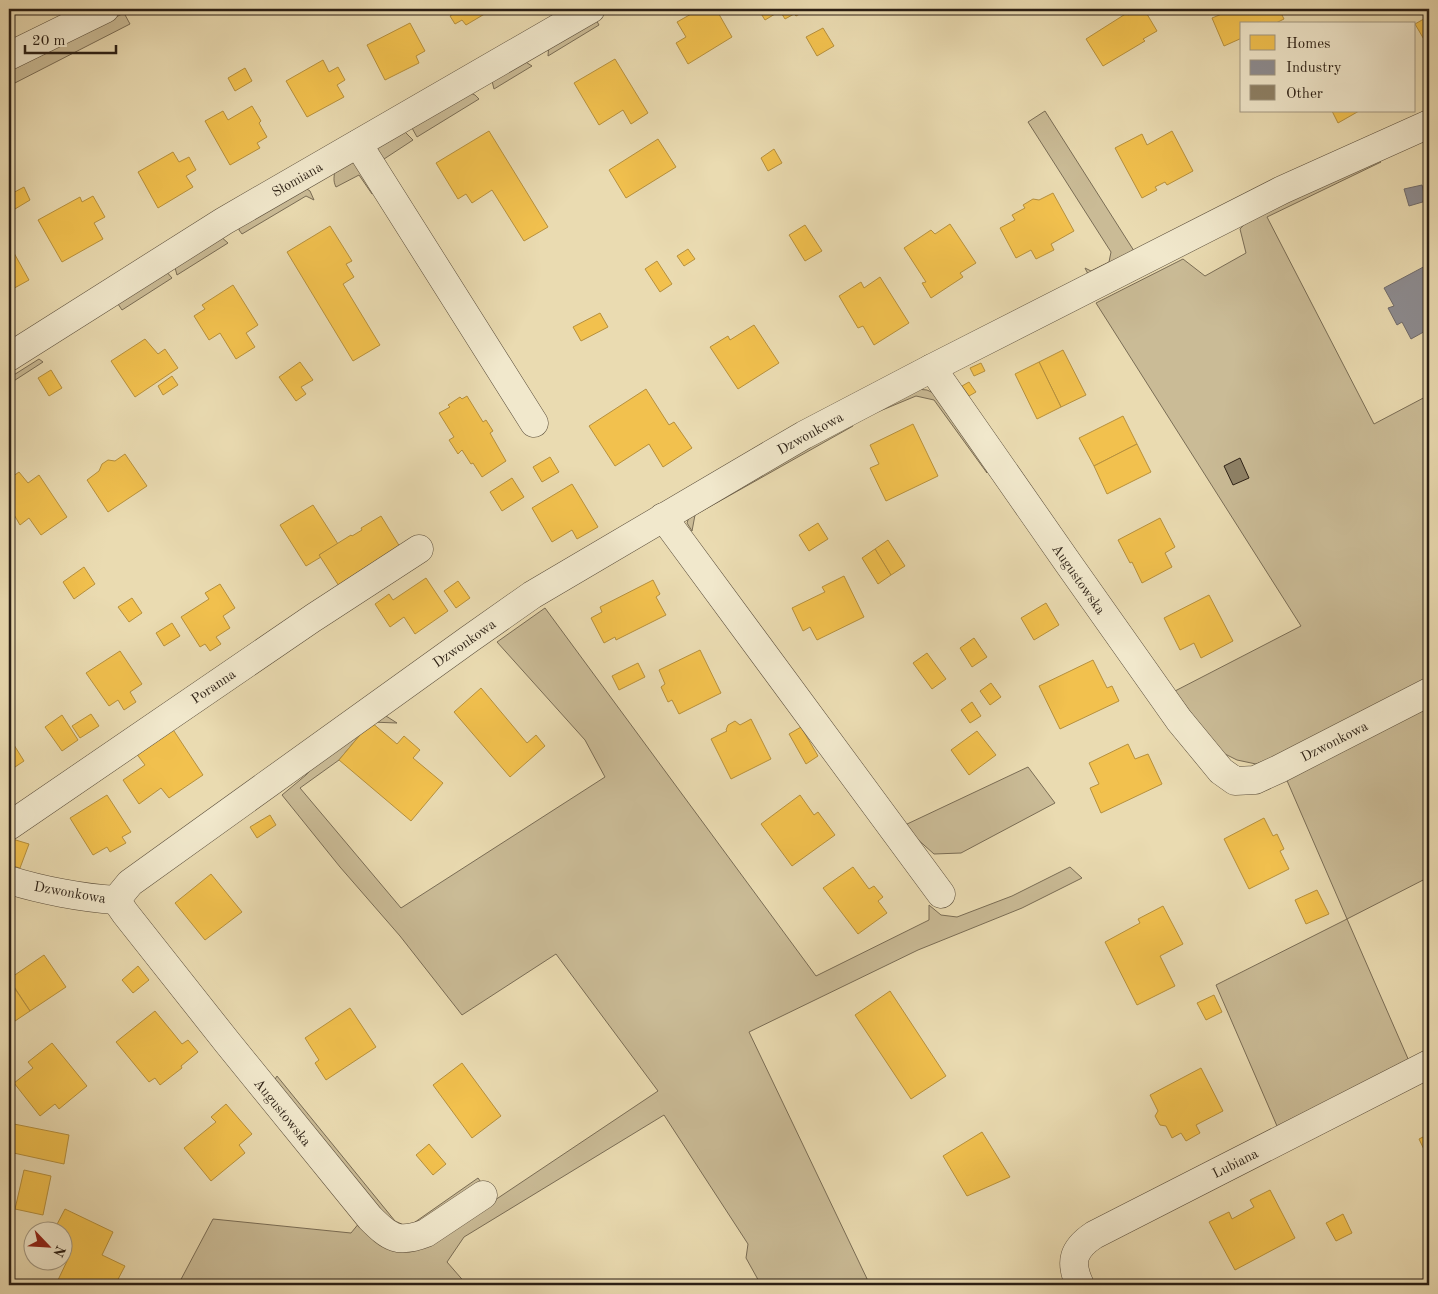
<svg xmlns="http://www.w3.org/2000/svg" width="1438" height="1294" font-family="'Old Standard TT',serif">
<rect width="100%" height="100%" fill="#eadbb1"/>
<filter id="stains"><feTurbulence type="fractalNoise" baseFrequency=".004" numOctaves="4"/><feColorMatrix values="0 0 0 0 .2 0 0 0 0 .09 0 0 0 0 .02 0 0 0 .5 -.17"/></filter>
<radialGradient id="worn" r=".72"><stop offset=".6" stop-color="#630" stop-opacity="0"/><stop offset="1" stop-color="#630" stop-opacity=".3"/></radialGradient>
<!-- green -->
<g fill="#cabb96" stroke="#7a6d55">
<polygon points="124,13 130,24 9,86 9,70"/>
<polygon points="594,16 599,25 548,56 549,43"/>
<polygon points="521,59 532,66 494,89 492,81"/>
<polygon points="466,91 475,95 479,99 417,137 412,128"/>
<polygon points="1045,111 1136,254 1089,276 1085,268 1091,271 1109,262 1111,252 1028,122"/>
<polygon points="403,130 413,140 381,161 377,151 377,144"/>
<polygon points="1371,157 1381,162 1267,217 1374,424 1429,395 1429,681 1280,755 1256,764 1237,760 1223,753 1211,740 1175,691 1301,626 1096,303 1183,259 1205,276 1246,253 1240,229 1252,216"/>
<path d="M 348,162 L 355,163 L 377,191 L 372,194 L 359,175 L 336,187 C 333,181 334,177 335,170 Z"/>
<polygon points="304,187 310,191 314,200 306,196 242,234 239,230 239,225"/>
<polygon points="219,235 228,243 177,275 174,264"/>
<polygon points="165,270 172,278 122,310 118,304"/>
<polygon points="39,359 43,362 9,384 9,378"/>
<polygon points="916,389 927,390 938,395 984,458 987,473 934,400 916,396 875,413"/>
<polygon points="850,421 853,426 695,515 692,531 687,523 689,517"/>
<polygon points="545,608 816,976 929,920 929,905 941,915 957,917 1012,896 1070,867 1082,878 1022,908 918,950 749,1032 870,1285 761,1285 746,1258 748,1244 664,1115 464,1237 447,1262 467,1285 178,1285 213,1219 351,1233 360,1222 375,1240 495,1200 658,1091 556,954 462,1015 400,936 340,867 282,795 306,775 337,742 380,714 386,716 397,723 371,722 339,760 300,788 401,908 605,777 585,740 497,642"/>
<polygon points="1429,703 1429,877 1347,919 1409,1061 1277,1126 1216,985 1347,919 1285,776"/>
<polygon points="1028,767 1055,803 961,853 934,854 915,837 905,825"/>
<polygon points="277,1076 395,1221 408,1227 478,1178 483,1185 410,1232 391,1224 272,1084"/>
</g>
<!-- homes -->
<g fill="#f2c14e" stroke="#b6903d">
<polygon points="455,9 493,9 466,25 462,20 455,24 450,16 457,12"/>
<polygon points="700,9 716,9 732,37 688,64 676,43 686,37 677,22"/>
<polygon points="758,9 809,9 796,16 794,14 785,19 780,11 765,20"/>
<polygon points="1138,9 1144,9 1157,31 1143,39 1145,41 1103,66 1086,39 1127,13 1128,15"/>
<polygon points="1234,9 1279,9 1284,19 1274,24 1242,24 1242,38 1224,46 1212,18"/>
<polygon points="1429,16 1429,48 1415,24"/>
<polygon points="410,23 425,51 416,56 419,63 385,80 367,45"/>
<polygon points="823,28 834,46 817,56 806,37"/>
<polygon points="615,59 648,113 631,124 623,110 599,125 574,83"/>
<polygon points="323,60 329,72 338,67 345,80 337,85 344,97 307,117 286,81"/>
<polygon points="245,68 252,81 235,91 228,78"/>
<polygon points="252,106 261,121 259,123 267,137 257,143 260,148 230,165 205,121 223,111 228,120"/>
<polygon points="1332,111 1359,111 1338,123"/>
<polygon points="489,131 548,227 524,241 492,190 472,203 466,194 458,199 436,163"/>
<polygon points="1172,131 1193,171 1167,185 1165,182 1155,187 1157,190 1142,198 1115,148 1142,134 1147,145"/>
<polygon points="658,139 676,167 626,198 609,170"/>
<polygon points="774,149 782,163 768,171 761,158"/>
<polygon points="173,152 179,162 189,157 196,170 186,176 193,187 158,208 138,172"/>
<polygon points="24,187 30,200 15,209 9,195"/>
<polygon points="1053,193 1074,231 1051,244 1054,250 1036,259 1031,250 1016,258 1000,228 1015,220 1012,215 1025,208 1023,205 1033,199 1039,200"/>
<polygon points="93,196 105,217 94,223 103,239 62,262 38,220 80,197 82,202"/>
<polygon points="950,224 976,263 960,273 963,277 931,298 922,283 926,282 904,248 931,230 935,234"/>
<polygon points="805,225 822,251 805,261 789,235"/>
<polygon points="330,226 352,261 346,264 354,277 343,284 380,345 353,361 287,252"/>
<polygon points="9,244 29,280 9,291"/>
<polygon points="688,249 695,259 684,266 677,256"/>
<polygon points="657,261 672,284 660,292 645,269"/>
<polygon points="880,277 909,323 874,345 863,326 858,328 839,296 861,282 864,288"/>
<polygon points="233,285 258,325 246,333 255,347 236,359 220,333 209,340 194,316 205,309 202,305"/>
<polygon points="600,313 608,327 581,341 573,327"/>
<polygon points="754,325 779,363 738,389 710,347 728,336 730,340"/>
<polygon points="145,339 158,354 165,349 178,368 135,397 111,361"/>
<polygon points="1063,350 1086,395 1061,407 1039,362"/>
<polygon points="300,362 313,380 301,387 306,394 296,401 279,377"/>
<polygon points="1039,362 1061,407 1037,419 1015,374"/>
<polygon points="981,363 985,371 974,376 970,368"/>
<polygon points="51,370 62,388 49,396 38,378"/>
<polygon points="172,376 178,385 163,395 158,386"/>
<polygon points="969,382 976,392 969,396 962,386"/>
<polygon points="646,389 669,425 674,422 692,448 663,467 649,444 615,466 589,426"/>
<polygon points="467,396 483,422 486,420 493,431 490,433 506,461 482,477 473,463 471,464 462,450 458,454 449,440 454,437 439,413 450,407 448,405 460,397 462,399"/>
<polygon points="1123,416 1137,444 1094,466 1079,438"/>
<polygon points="913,424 938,476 886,501 870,468 879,464 870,445"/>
<polygon points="1137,444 1151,472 1107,494 1094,466"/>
<polygon points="125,454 147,486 108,512 87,480 99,471 102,464 108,460 115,461"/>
<polygon points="550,457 559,472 542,482 533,467"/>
<polygon points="19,472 28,483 39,475 67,517 41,535 29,518 20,525 13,513 9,516 9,479"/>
<polygon points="512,478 524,497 502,511 490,492"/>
<polygon points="572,484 598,527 577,539 572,530 552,542 532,508"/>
<polygon points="313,505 338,544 319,555 321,557 306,566 280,525"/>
<polygon points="381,516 400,547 339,586 319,555 351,535 352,536 362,530 361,528"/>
<polygon points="1160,518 1175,547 1165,553 1172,567 1142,583 1132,562 1130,563 1118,540"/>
<polygon points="818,523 828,539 809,551 799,535"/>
<polygon points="888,540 905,566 891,575 875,549"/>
<polygon points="875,549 891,575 878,584 862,558"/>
<polygon points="84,567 95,584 74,599 63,582"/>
<polygon points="844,576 864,617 817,640 810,627 803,631 792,608 825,592 822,587"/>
<polygon points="426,578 448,611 415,634 404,617 390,627 375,604 389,594 393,600"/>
<polygon points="653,580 660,594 656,597 666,615 616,640 615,637 604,643 591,618 602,612 600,607"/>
<polygon points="458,581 470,598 456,608 444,591"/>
<polygon points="220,584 235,608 223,616 230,628 216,637 221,644 210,651 205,644 200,647 181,617 209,599 205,593"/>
<polygon points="1209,595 1233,641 1201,658 1194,643 1180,650 1164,618"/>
<polygon points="132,598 142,613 129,622 118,607"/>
<polygon points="1046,603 1059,625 1034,640 1021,618"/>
<polygon points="172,623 180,636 164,646 156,633"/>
<polygon points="974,638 987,657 972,667 960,648"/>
<polygon points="700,650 721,693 679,714 672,700 668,702 661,687 665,684 659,670"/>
<polygon points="120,651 142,684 130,692 136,702 124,710 118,700 109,706 86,673"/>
<polygon points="927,653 946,679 932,689 913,663"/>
<polygon points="1093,660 1107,688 1112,686 1119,701 1060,729 1039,686"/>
<polygon points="638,663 645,677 619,690 612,676"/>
<polygon points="991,683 1001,697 990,705 980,691"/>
<polygon points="481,688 527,743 536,735 545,746 510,777 454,712"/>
<polygon points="972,702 981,716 970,723 961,710"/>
<polygon points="91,714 99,726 80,738 72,726"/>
<polygon points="62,715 78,740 62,751 45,727"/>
<polygon points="751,719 771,759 731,779 711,739 727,731 726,730 728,725 735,721 740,725"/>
<polygon points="371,722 397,744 404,736 420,750 413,758 443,783 411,821 339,760"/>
<polygon points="801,727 818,756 806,764 789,734"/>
<polygon points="172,728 203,775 169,798 161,788 139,804 123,780 145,765 136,753"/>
<polygon points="977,731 996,755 969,775 951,750"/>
<polygon points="9,737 24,761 9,771"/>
<polygon points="1128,744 1135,759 1148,754 1162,784 1101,813 1090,788 1099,784 1089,763"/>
<polygon points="107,795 131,832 122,837 126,843 110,852 107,847 93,855 70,818"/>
<polygon points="800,795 814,815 818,812 835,835 792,866 761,824"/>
<polygon points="270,815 276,825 257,838 250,827"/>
<polygon points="1264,818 1273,836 1277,834 1284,849 1280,851 1289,869 1249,889 1224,839"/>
<polygon points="9,838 29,844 20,868 9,865"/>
<polygon points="853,867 869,889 874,886 883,897 878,901 887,913 858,934 823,888"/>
<polygon points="211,874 242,912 205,940 175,903"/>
<polygon points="1317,890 1329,914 1306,924 1295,900"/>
<polygon points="1163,906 1183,944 1160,956 1175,986 1137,1005 1105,942 1140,923 1138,919"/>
<polygon points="44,955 66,987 30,1011 9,979"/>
<polygon points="138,966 149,980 133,993 122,980"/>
<polygon points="9,980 30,1011 9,1025"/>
<polygon points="890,991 946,1076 911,1099 855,1015"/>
<polygon points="1214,995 1222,1012 1206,1020 1197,1003"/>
<polygon points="350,1008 376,1047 326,1080 315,1063 319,1060 305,1038"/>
<polygon points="155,1011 182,1044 188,1040 198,1052 181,1066 182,1068 160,1085 155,1078 149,1082 116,1042"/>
<polygon points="52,1043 87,1086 59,1109 55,1104 40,1116 14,1083 33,1068 28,1062"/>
<polygon points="462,1063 501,1116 472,1138 433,1085"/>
<polygon points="1201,1068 1223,1111 1196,1125 1200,1133 1186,1141 1181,1133 1172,1138 1166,1126 1160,1125 1155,1116 1158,1111 1150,1095"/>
<polygon points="226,1104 252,1134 239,1145 245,1153 211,1181 184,1148 216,1122 211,1117"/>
<polygon points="9,1123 69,1135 64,1164 9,1152"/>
<polygon points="982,1132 1010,1177 967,1196 943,1156"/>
<polygon points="1429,1134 1429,1160 1419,1139"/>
<polygon points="429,1144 446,1164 433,1175 416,1155"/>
<polygon points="24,1170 51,1176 43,1215 15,1209"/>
<polygon points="1270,1190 1295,1238 1235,1270 1209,1222 1229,1212 1232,1219 1254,1207 1250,1200"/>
<polygon points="65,1209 113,1232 102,1255 125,1266 115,1285 68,1285 58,1280 69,1257 62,1255 62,1232 53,1232"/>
<polygon points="1343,1214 1352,1233 1336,1241 1326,1223"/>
</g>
<!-- industry -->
<g fill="#8d8d92" stroke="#706c6c">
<polygon points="1422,185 1426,201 1409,206 1404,189"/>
<polygon points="1429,264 1429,329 1411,339 1402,322 1397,325 1388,308 1394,306 1384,288"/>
</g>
<!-- building -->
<polygon fill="#8e8166" stroke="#2b1f14" points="1240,458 1249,478 1233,485 1224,466"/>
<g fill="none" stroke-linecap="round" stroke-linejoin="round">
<defs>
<g id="minor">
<polyline points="9,56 105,9"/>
<polyline points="358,144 534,423"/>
<polyline points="9,357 224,221 591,9"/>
<polyline points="932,368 1068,563 1179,720 1221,771 1235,781 1255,780 1279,769 1429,692"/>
<polyline points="663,517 941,894"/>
<polyline points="9,826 313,618 419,549"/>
<path d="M 9,880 C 41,890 82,898 116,900 L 130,883 L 468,640 L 532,595 L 751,466 L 804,435 L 932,368 L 1282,190 L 1429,124"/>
<path d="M 116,900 L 125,913 L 227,1042 L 370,1218 C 390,1238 398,1244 426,1233 L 483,1195"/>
<path d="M 1080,1285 C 1069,1262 1073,1249 1094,1235 L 1429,1064"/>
</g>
</defs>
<!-- minor casing -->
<use href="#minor" stroke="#5b4e3b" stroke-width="29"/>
<!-- minor -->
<use href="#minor" stroke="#f1e8cc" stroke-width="28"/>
</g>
<g text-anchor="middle" stroke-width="5" stroke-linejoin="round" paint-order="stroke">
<!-- street labels -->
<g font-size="14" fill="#2b1f14" stroke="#f1e8cc">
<text transform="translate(297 179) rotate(-30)" y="5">Słomiana</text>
<text transform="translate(810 433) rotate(-29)" y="5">Dzwonkowa</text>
<text transform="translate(1079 579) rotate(55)" y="5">Augustowska</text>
<text transform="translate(464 643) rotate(-35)" y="5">Dzwonkowa</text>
<text transform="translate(213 686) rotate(-34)" y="5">Poranna</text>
<text transform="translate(1334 741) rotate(-27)" y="5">Dzwonkowa</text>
<text transform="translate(70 892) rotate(10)" y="5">Dzwonkowa</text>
<text transform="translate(283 1112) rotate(51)" y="5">Augustowska</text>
<text transform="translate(1235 1163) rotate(-27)" y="5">Lubiana</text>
</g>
</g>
<!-- margin -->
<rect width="1438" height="1294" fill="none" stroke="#eadbb1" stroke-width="30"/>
<rect x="10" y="10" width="1418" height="1274" fill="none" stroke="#2b1f14" stroke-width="2.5"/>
<rect x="15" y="15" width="1408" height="1264" fill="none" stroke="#2b1f14"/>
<!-- legend -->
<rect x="1240" y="22" width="175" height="90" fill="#f1e8cc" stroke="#a29882"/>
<rect x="1250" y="35" width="25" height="15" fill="#f2c14e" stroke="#a29882"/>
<text x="1286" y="48" font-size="15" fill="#2b1f14">Homes</text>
<rect x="1250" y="60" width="25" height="15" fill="#8d8d92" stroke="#a29882"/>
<text x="1286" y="72" font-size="15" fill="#2b1f14">Industry</text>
<rect x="1250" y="85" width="25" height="15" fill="#8e8166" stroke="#a29882"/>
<text x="1286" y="98" font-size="15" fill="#2b1f14">Other</text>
<!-- north arrow -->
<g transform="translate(48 1246) rotate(115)"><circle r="24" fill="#f1e8cc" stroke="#a29882"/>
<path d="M0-4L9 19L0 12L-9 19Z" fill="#8f2418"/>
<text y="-8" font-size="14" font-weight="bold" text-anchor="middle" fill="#2b1f14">N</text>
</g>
<!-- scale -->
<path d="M25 45v8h91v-8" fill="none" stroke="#2b1f14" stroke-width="2.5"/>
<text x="32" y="45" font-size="15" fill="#2b1f14" stroke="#f1e8cc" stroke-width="4" paint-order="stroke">20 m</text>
<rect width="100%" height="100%" filter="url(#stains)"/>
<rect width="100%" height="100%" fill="url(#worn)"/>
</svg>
